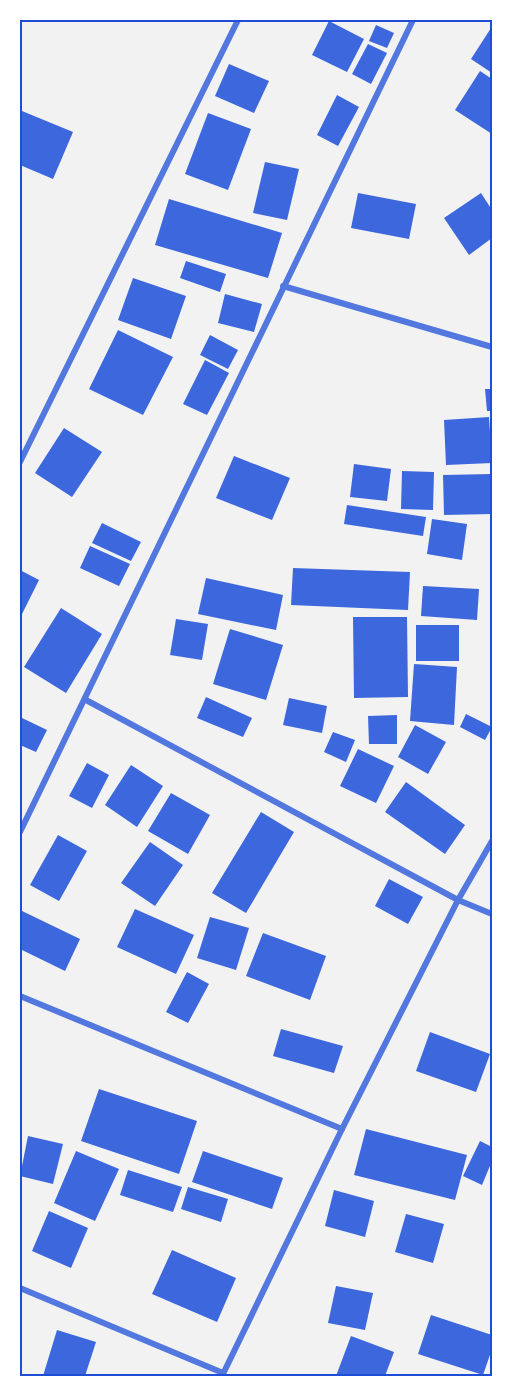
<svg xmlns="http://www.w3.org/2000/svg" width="512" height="1396" font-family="Figtree,sans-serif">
<rect width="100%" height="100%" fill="#f2f2f2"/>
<!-- building -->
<g fill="#3d67dc">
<polygon points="329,21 364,39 347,72 312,55"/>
<polygon points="376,25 394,33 387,48 369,41"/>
<polygon points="491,28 492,29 492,73 471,59"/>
<polygon points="368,44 387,53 371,84 352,74"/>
<polygon points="229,64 269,81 254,113 215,96"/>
<polygon points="480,71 492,79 492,134 455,110"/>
<polygon points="337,95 359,107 338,146 317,135"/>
<polygon points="22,111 73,132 53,179 20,165 20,118"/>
<polygon points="208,113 251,129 228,190 185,174"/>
<polygon points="265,162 299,169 287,220 253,213"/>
<polygon points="358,193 416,204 409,239 351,228"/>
<polygon points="481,193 492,210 492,238 469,255 444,218"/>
<polygon points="169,199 282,233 268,278 155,245"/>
<polygon points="186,261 226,274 220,292 180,278"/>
<polygon points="133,278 186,296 171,339 118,320"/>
<polygon points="225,294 262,304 254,332 218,323"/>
<polygon points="118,330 173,357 143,415 89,389"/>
<polygon points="210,335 238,350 228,369 200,355"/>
<polygon points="205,360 229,373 207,415 183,404"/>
<polygon points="485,389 492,389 492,411 487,411"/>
<polygon points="489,417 492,463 446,465 444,420"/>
<polygon points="64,428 102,452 72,497 35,473"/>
<polygon points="234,456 290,478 272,520 216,498"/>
<polygon points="354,464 391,469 387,501 350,497"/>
<polygon points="402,471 434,472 433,510 401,509"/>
<polygon points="492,474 492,514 444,515 443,475"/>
<polygon points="347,505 426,517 423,536 344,524"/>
<polygon points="432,519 467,524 462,560 427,554"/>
<polygon points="102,523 141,542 131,561 92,543"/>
<polygon points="90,546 130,564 119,586 80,568"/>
<polygon points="293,568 410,572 408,610 291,605"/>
<polygon points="20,570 39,580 20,618"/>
<polygon points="206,578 283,595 276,630 198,614"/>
<polygon points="423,586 479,589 477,620 421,616"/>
<polygon points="61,608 102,634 66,693 24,667"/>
<polygon points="353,617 407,617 408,697 354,698"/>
<polygon points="176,619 208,624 202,660 170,655"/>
<rect x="416" y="625" width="43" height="36"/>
<polygon points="230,629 283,645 266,700 213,684"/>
<polygon points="414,664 457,667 454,725 410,721"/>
<polygon points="206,697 252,718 243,737 197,718"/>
<polygon points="289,698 327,706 322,733 283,725"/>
<polygon points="466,714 492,727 485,740 460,727"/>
<polygon points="397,715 397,744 369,744 368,716"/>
<polygon points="20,717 47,730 36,752 20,745"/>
<polygon points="415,725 446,742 428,774 398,757"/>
<polygon points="333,732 355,740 346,762 324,752"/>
<polygon points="358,749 394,766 376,803 340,786"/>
<polygon points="87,763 109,775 92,808 69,796"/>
<polygon points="131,765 163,786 137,827 105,805"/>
<polygon points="406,782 465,825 445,854 385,812"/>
<polygon points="171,793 210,815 188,854 148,831"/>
<polygon points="261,812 294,832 246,913 212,893"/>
<polygon points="58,835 87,851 59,901 30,885"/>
<polygon points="150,842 183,865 155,906 121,883"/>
<polygon points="389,879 423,897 408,924 375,906"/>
<polygon points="135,909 194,935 176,974 117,947"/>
<polygon points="20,910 80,939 65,971 20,949"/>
<polygon points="210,917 249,928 236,970 197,958"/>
<polygon points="263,933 326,956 310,1000 246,976"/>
<polygon points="187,972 209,984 188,1023 166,1012"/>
<polygon points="281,1029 343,1046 334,1073 273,1056"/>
<polygon points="430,1032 490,1054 476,1092 416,1071"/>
<polygon points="99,1089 197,1121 179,1174 81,1141"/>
<polygon points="366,1129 467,1155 455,1200 354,1175"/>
<polygon points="28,1136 63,1144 53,1184 20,1176"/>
<polygon points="480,1141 492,1147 492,1161 482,1185 463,1176"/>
<polygon points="76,1151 119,1169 95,1221 54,1203"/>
<polygon points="203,1151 283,1178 272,1209 192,1182"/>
<polygon points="128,1170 182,1187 173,1212 120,1195"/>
<polygon points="188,1187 228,1199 221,1222 181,1209"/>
<polygon points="334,1190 374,1201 365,1237 325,1226"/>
<polygon points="49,1211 88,1228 71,1268 32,1251"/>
<polygon points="406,1214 444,1224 433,1263 395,1252"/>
<polygon points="172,1250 236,1278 217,1322 152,1294"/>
<polygon points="336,1286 373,1293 365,1330 328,1323"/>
<polygon points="431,1315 492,1335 492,1349 483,1375 418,1354"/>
<polygon points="57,1330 96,1342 85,1376 43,1376"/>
<polygon points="351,1336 394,1352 385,1376 336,1376"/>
</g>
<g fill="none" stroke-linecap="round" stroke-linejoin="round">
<!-- minor -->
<g stroke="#5277de" stroke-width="6">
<polyline points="283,286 492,347"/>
<polyline points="20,462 238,20"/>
<polyline points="86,700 458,900 492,914"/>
<polyline points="20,832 413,20"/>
<polyline points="20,996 342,1129"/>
<polyline points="20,1288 223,1373"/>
<polyline points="222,1376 342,1129 458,900 492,841"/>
</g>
</g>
<!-- border -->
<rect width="512" height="1396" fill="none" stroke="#ffffff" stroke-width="42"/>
<rect x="21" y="21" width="470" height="1354" fill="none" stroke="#1d4ed8" stroke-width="2"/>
</svg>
